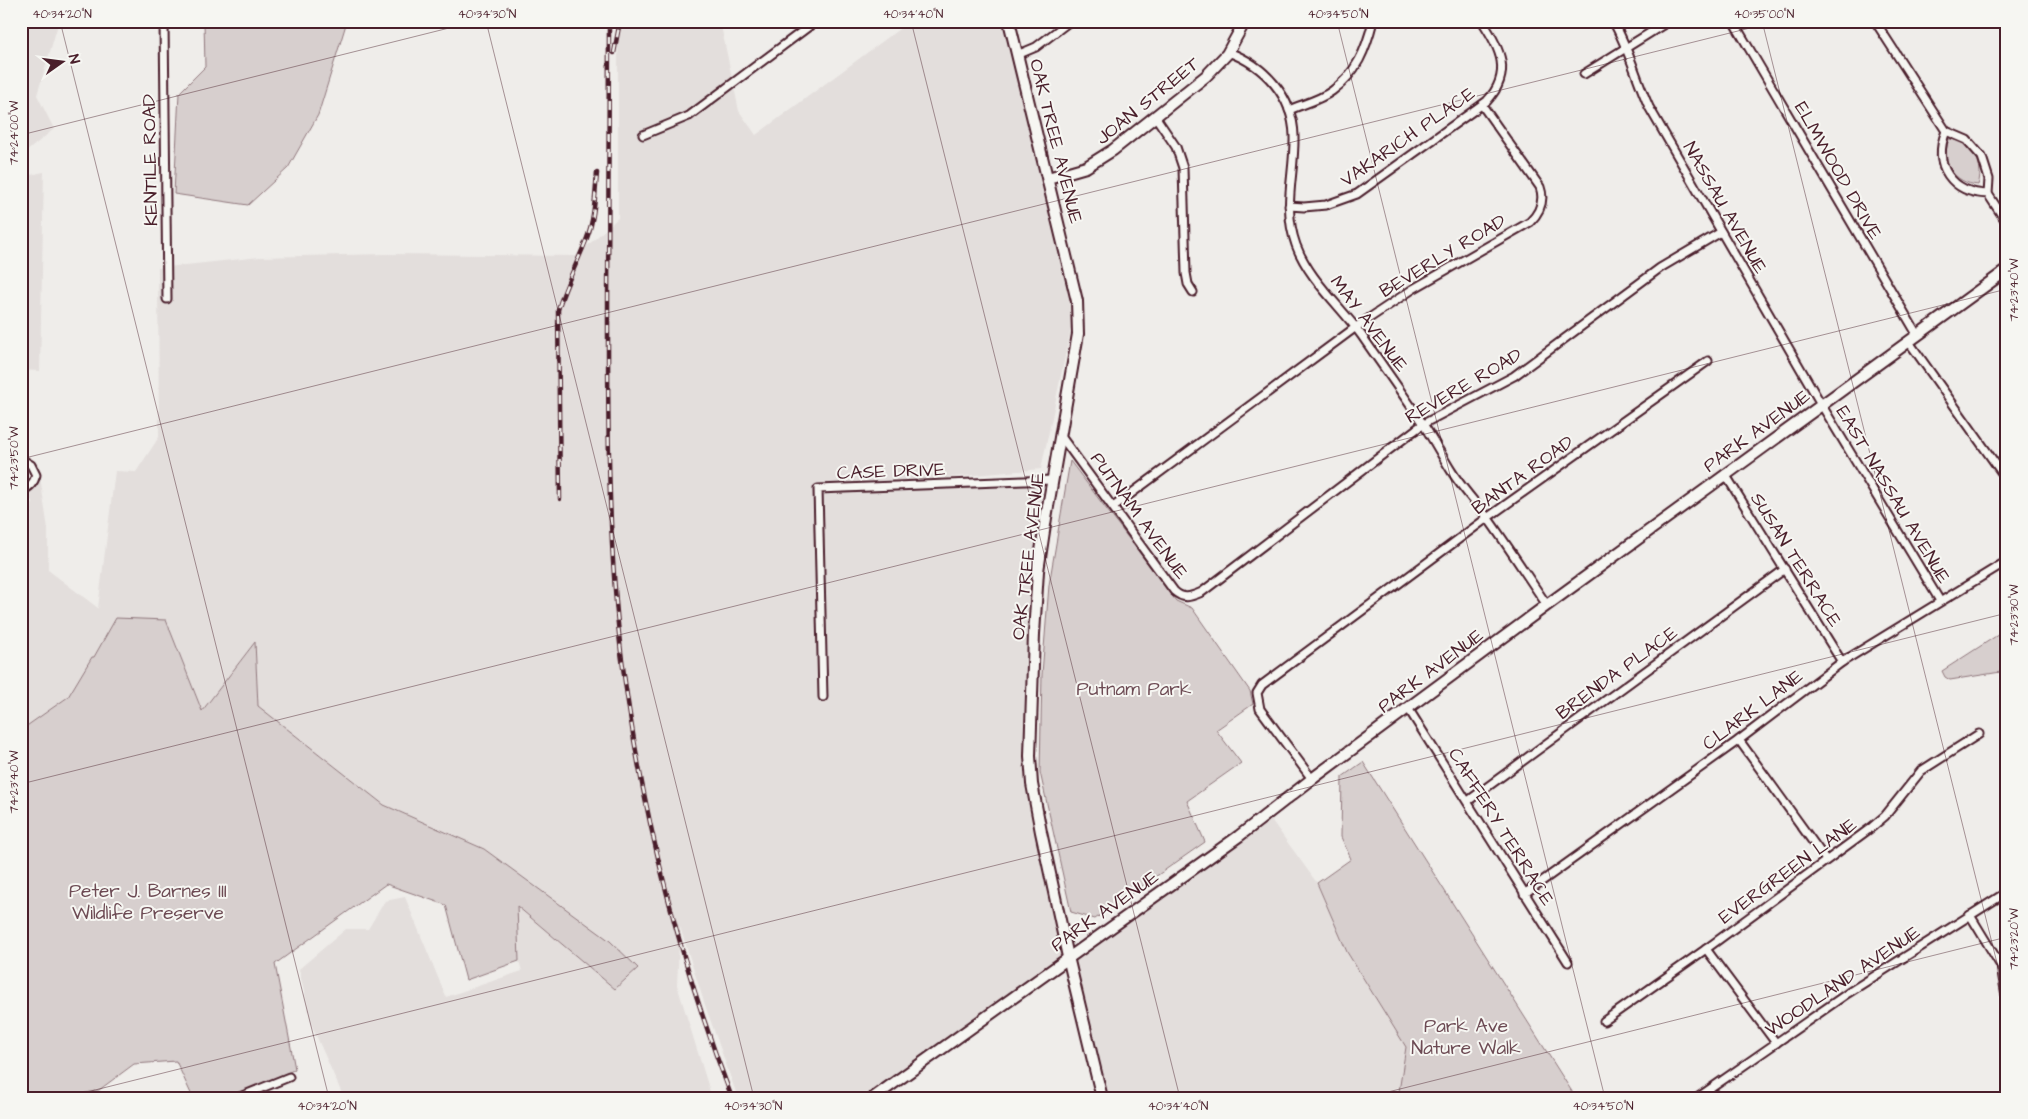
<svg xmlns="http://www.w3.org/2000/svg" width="2028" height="1119" font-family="'Architects Daughter',sans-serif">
<rect width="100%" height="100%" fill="#efedea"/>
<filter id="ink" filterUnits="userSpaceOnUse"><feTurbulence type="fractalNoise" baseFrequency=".02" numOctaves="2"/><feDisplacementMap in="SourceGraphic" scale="10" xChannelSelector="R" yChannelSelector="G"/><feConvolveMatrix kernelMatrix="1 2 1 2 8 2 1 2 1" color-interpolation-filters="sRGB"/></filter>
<g filter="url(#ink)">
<!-- built -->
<g fill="#e3dedc">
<polygon points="21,21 59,21 37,95 54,129 21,156"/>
<polygon points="618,21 720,21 739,111 756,135 910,21 1005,21 1075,310 1041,469 847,487 1052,480 1046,518 1030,756 1068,957 1267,814 1317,883 1347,952 1407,1047 1398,1098 1102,1098 1068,958 873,1098 738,1098 705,1005 680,927 677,985 712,1098 344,1098 311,1024 299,969 346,929 368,929 385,901 405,897 446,997 522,971 519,961 516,905 615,989 638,968 484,849 384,805 258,706 255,642 202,711 166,620 48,713 21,730 21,537 28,541 32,501 21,496 21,452 38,464 48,529 48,570 98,608 115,471 136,472 159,437 158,268 260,257 386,254 576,256 618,218"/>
<polygon points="44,172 40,371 21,370 21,177"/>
</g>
<!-- green -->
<g fill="#d7cfce" stroke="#90777c">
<polygon points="204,21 347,21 318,115 288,168 248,205 174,194 179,93 205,67"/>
<path d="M 1949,139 C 1972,141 1985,163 1978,185 C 1954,183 1940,163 1949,139 Z"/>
<polygon points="1070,461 1176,601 1192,608 1250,691 1253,704 1216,730 1241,763 1187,801 1205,842 1095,919 1071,912 1040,772 1042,674 1049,585"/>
<polygon points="116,618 166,620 202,711 255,642 258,706 384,805 484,849 610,941 638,968 615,989 517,906 519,961 466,980 446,905 386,884 275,964 295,1069 240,1098 230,1098 228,1092 214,1098 193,1098 176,1061 134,1064 99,1090 65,1098 21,1098 21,730 68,697 92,657 94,657"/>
<polygon points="2007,629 2007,671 1950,680 1945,677 1942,671"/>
<polygon points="1363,762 1576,1098 1398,1098 1406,1047 1347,952 1317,883 1351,859 1341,837 1342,777"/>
</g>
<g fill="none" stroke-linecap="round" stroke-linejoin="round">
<defs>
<g id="street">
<polyline points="164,21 167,299"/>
<path d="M 1613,21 C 1629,49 1636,78 1649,107 L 1821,404 L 1940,601"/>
<polyline points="1733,21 1918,336"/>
<polyline points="1875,21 1946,131 1967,140 1982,157 1989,179 1988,194 2007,223"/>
<path d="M 1228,52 C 1264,65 1293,96 1294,136 C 1295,174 1282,206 1296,245 C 1309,280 1341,306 1362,336 C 1382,365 1403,394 1423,424 C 1433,439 1442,456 1452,472 C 1462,488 1475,502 1487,517 C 1508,546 1527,576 1547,605"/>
<polyline points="1017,55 1036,47 1070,21"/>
<polyline points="1584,74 1669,21"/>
<path d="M 1289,110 C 1303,104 1320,100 1332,91 C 1357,73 1366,49 1373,21"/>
<polyline points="1155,116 1176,147 1183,168 1186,273 1188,284 1193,292"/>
<path d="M 1946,131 C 1932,166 1952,193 1988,194"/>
<polyline points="643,135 689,116 816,21"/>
<path d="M 1289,206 L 1304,207 L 1326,205 L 1357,194 L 1487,101 C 1513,73 1500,48 1482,21"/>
<polyline points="1909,342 2007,480"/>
<path d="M 1060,435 L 1174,591 C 1184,600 1190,597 1202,592 L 1423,424 L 1514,376 L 1660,268 L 1721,232"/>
<path d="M 21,459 L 31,465 L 36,475 C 34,483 30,488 21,491"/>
<polyline points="1725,474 1842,662"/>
<path d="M 1113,507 L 1356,327 L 1413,289 L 1530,222 C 1540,212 1545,201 1540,187 L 1482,105"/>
<polyline points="823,697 818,489 1052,480"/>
<polyline points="1408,708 1568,962"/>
<polyline points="1739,740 1826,860"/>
<polyline points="1312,779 1260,709 1257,693 1262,685 1487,518 1708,361"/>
<polyline points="1468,801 1785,569"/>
<polyline points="1524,894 1739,740 1842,662 2007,561"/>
<polyline points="1970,915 2001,966 2007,1002"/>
<polyline points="1706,949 1776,1043"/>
<polyline points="1604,1021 1706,949 1872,827 1885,816 1921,771 1979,734"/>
<polyline points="237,1098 289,1077"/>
<polyline points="1697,1098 1848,993 2007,892"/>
</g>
<g id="secondary">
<polyline points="1009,21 1077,301 1078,334 1046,518 1038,571 1034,634 1030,756 1032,784 1041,832 1068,957 1102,1098"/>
<polyline points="1048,178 1086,167 1113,150 1206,76 1227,54 1245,21"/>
<polyline points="873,1098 1239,836 1312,779 1547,605 2007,270"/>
</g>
</defs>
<!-- street casing -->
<use href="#street" stroke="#4a1f2b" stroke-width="11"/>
<!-- secondary casing -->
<use href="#secondary" stroke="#4a1f2b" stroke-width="14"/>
<!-- street -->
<use href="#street" stroke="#f6f6f2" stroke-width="7"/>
<!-- secondary -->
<use href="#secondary" stroke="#f6f6f2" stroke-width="10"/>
<defs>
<g id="rail">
<path d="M 609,21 C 609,120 608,219 608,317 C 608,429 608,541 621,652 C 640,803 677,955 732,1098"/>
<polyline points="614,53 620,21"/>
<path d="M 560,499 L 558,310 C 565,285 578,262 587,238 C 595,217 595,194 597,173"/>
</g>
</defs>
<!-- rail casing -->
<use href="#rail" stroke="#4a1f2b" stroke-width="4.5"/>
<!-- rail -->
<use href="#rail" stroke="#f6f6f2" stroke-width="2.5" stroke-dasharray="8" stroke-linecap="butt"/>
</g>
</g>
<!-- ticks -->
<path fill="none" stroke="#4a1f2b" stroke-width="1" stroke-opacity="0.45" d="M 60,21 L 329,1098M 486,21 L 754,1098M 911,21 L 1180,1098M 1337,21 L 1605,1098M 1762,21 L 2007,1003M 21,135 L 477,21M 21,459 L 1778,21M 21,784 L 2007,289M 63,1098 L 2007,613M 1364,1098 L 2007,937"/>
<g text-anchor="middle" stroke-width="4" stroke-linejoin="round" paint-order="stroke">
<!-- street labels -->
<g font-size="19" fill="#4a1f2b" stroke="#f6f6f2">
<text transform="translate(1147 100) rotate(-39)" y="7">JOAN STREET</text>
<text transform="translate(1407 136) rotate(-35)" y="7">VAKARICH PLACE</text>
<text transform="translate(1057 141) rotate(76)" y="7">OAK TREE AVENUE</text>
<text transform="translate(149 160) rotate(-91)" y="7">KENTILE ROAD</text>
<text transform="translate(1839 170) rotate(60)" y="7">ELMWOOD DRIVE</text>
<text transform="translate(1726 207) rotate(60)" y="7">NASSAU AVENUE</text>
<text transform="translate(1442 255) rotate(-31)" y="7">BEVERLY ROAD</text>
<text transform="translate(1370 323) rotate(53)" y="7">MAY AVENUE</text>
<text transform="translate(1463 385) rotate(-30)" y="7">REVERE ROAD</text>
<text transform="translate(1756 430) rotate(-36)" y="7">PARK AVENUE</text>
<text transform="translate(891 470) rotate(-2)" y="7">CASE DRIVE</text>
<text transform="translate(1522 474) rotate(-36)" y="7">BANTA ROAD</text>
<text transform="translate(1894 494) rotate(59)" y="7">EAST NASSAU AVENUE</text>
<text transform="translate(1140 515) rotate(54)" y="7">PUTNAM AVENUE</text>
<text transform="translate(1027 556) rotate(-83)" y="7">OAK TREE AVENUE</text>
<text transform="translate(1797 559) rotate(58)" y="7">SUSAN TERRACE</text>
<text transform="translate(1430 670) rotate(-37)" y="7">PARK AVENUE</text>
<text transform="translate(1616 672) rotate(-36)" y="7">BRENDA PLACE</text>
<text transform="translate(1752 709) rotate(-37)" y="7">CLARK LANE</text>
<text transform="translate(1502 826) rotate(58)" y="7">CAFFERY TERRACE</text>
<text transform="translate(1787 870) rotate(-36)" y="7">EVERGREEN LANE</text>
<text transform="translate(1104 910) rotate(-35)" y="7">PARK AVENUE</text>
<text transform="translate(1842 980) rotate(-34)" y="7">WOODLAND AVENUE</text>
</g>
<!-- park labels -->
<g font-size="19" fill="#6d4b54" stroke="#f6f6f2">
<text x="1134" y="695">Putnam Park</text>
<text x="148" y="897">Peter J. Barnes III<tspan x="148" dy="22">Wildlife Preserve</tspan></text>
<text x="1466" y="1032">Park Ave<tspan x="1466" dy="22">Nature Walk</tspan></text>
</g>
</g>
<!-- margin -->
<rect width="2028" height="1119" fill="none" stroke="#f6f6f2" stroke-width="55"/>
<!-- north arrow -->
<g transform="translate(62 62) rotate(76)" stroke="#f6f6f2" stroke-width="4" paint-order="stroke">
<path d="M0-4L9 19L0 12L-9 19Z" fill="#4a1f2b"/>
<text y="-8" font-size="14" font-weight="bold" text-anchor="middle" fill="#4a1f2b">N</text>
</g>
<rect x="28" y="28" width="1972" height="1064" fill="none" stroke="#4a1f2b" stroke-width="2"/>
<g font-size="12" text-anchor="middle" fill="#4a1f2b">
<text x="62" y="18">40°34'20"N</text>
<text x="487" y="18">40°34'30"N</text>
<text x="913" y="18">40°34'40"N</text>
<text x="1338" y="18">40°34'50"N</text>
<text x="1764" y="18">40°35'00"N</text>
<text transform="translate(14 133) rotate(-90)" y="4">74°24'00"W</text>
<text transform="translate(2014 290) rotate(-90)" y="4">74°23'40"W</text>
<text transform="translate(14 458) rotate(-90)" y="4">74°23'50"W</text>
<text transform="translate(2014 615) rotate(-90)" y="4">74°23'30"W</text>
<text transform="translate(14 782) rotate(-90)" y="4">74°23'40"W</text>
<text transform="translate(2014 939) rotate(-90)" y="4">74°23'20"W</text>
<text x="327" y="1110">40°34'20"N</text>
<text x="753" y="1110">40°34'30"N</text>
<text x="1178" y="1110">40°34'40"N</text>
<text x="1603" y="1110">40°34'50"N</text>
</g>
</svg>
